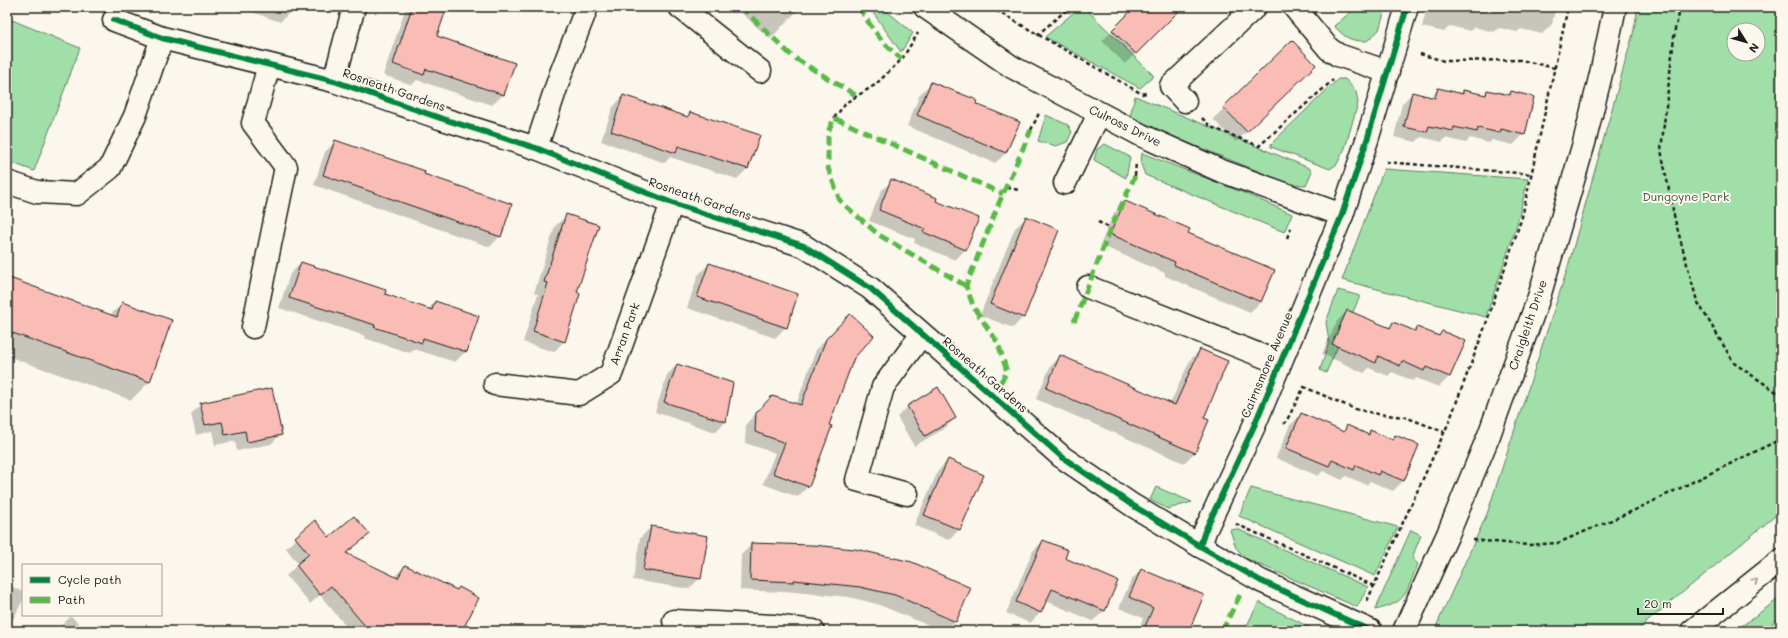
<svg xmlns="http://www.w3.org/2000/svg" width="1788" height="638" font-family="Mali,sans-serif">
<rect width="100%" height="100%" fill="#fbf7ec"/>
<filter id="ink" filterUnits="userSpaceOnUse"><feTurbulence type="fractalNoise" baseFrequency=".025" numOctaves="2"/><feDisplacementMap in="SourceGraphic" scale="8" xChannelSelector="R" yChannelSelector="G"/><feConvolveMatrix kernelMatrix="1 2 1 2 8 2 1 2 1" color-interpolation-filters="sRGB"/></filter>
<g filter="url(#ink)">
<!-- green -->
<g fill="#a0e0a8" stroke="#5e7e62" fill-rule="evenodd">
<polygon points="869,7 882,7 913,33 901,52"/>
<polygon points="1080,7 1084,7 1154,76 1140,88 1045,37"/>
<path d="M 1357,7 L 1386,7 L 1379,30 L 1367,41 C 1349,41 1346,38 1334,26 Z"/>
<path d="M 1638,7 L 1781,7 L 1781,511 L 1636,631 L 1434,631 L 1487,514 L 1567,270 L 1633,34 ZM 1734,30 L 1758,30 L 1758,54 L 1734,54 Z"/>
<polygon points="12,20 80,48 34,171 7,161 7,34"/>
<polygon points="1338,79 1345,79 1356,91 1358,103 1345,148 1337,164 1330,169 1271,147 1271,144"/>
<polygon points="1135,96 1309,168 1312,171 1306,185 1290,184 1151,128 1130,117"/>
<polygon points="1046,115 1068,125 1072,132 1067,142 1056,146 1038,141"/>
<polygon points="1105,144 1130,157 1126,178 1094,160 1097,149"/>
<polygon points="1142,153 1244,193 1292,214 1284,232 1145,175 1141,164"/>
<polygon points="1384,169 1528,179 1517,224 1486,317 1342,280"/>
<polygon points="1338,290 1360,296 1326,373 1320,370 1329,342 1326,322"/>
<polygon points="1156,487 1192,502 1168,509 1150,500"/>
<polygon points="1251,488 1398,527 1375,576 1239,516"/>
<polygon points="1237,529 1368,587 1357,607 1247,559 1236,548 1230,530"/>
<path d="M 1411,530 L 1421,535 L 1412,558 L 1418,564 C 1405,593 1409,602 1375,610 Z"/>
<polygon points="1781,597 1781,617 1763,631 1735,631"/>
<polygon points="1259,602 1317,631 1244,631"/>
</g>
<!-- shadow -->
<g fill="#0003">
<polygon points="239,7 293,7 291,11 280,22"/>
<polygon points="406,7 446,7 435,37 513,64 503,95 492,105 417,80 412,85 383,75"/>
<polygon points="735,7 801,7 770,39"/>
<polygon points="1136,7 1181,7 1125,64 1102,41"/>
<polygon points="1338,7 1348,7 1343,12"/>
<polygon points="1427,7 1556,7 1552,24 1542,34 1521,29 1517,32 1499,28 1494,32 1474,27 1470,31 1450,26 1444,32 1422,27"/>
<polygon points="1292,42 1315,65 1236,142 1213,119"/>
<polygon points="931,83 974,105 1018,123 1006,153 995,163 907,126 920,94"/>
<polygon points="1438,89 1460,94 1463,91 1483,96 1488,91 1507,96 1511,92 1524,134 1513,145 1492,140 1489,143 1470,138 1466,143 1445,138 1442,142 1421,137 1416,142 1394,137 1402,104 1412,93 1429,98"/>
<polygon points="623,96 686,117 690,113 747,169 737,179 670,157 665,163 601,141 613,107"/>
<polygon points="336,141 422,174 500,236 490,247 314,185 325,152"/>
<polygon points="892,181 935,201 966,249 955,260 914,243 915,239 869,221 881,191"/>
<polygon points="1125,203 1187,234 1261,302 1250,312 1165,276 1165,273 1100,245 1114,213"/>
<polygon points="566,216 576,293 564,341 554,352 523,342 538,294 534,293 555,226"/>
<polygon points="1026,218 1023,317 1013,328 980,315 1015,228"/>
<polygon points="301,263 384,295 428,309 435,302 466,351 455,362 414,349 410,353 364,338 365,336 279,308 290,274"/>
<polygon points="709,264 786,327 775,338 687,308 698,275"/>
<polygon points="7,278 110,315 122,304 149,382 131,400 7,356"/>
<polygon points="1347,311 1388,328 1393,323 1413,331 1417,328 1437,337 1442,332 1464,342 1449,377 1439,387 1416,378 1413,381 1392,372 1388,376 1369,368 1364,373 1322,354 1337,321"/>
<polygon points="839,325 853,357 827,425 808,486 798,497 763,484 775,453 745,443 746,424 761,408 796,405 816,350"/>
<polygon points="1200,350 1202,419 1195,452 1184,463 1036,399 1050,367 1060,356 1170,404 1190,360"/>
<polygon points="677,365 732,383 725,422 715,432 655,412 667,375"/>
<polygon points="201,404 281,434 271,444 237,451 235,441 215,445 212,431 196,435 191,414"/>
<polygon points="908,407 955,418 944,429 914,446 897,417"/>
<polygon points="1301,415 1342,432 1347,427 1367,435 1371,432 1391,441 1396,436 1403,481 1393,491 1370,481 1367,485 1346,476 1342,480 1323,471 1318,476 1276,458 1290,425"/>
<polygon points="948,460 983,476 959,530 948,540 914,525 938,471"/>
<polygon points="315,522 329,538 368,534 346,554 394,577 405,566 461,631 350,631 320,595 310,604 286,576 298,564 286,548"/>
<polygon points="651,527 700,578 689,589 633,580 640,538"/>
<polygon points="1043,541 1063,559 1117,581 1104,611 1093,621 1046,601 1040,613 1030,623 1006,613 1033,551"/>
<polygon points="752,544 812,546 955,621 945,631 942,631 877,604 849,597 784,591 782,592 740,590 741,555"/>
<polygon points="1141,570 1184,631 1138,631 1143,618 1119,608 1131,580"/>
<polygon points="7,584 23,592 23,600 7,631"/>
<polygon points="71,616 86,631 56,631"/>
</g>
<!-- building -->
<g fill="#f9bdb5" stroke="#1c1c1c">
<polygon points="412,7 447,7 437,36 515,63 504,95 426,69 424,75 393,64"/>
<polygon points="1135,7 1183,7 1136,54 1112,30"/>
<polygon points="1292,40 1316,65 1247,132 1223,107"/>
<polygon points="931,82 977,100 976,104 1020,122 1006,153 917,115"/>
<polygon points="1438,88 1463,94 1463,90 1486,95 1487,90 1510,95 1511,91 1534,97 1525,135 1501,129 1500,133 1478,128 1477,132 1454,127 1453,131 1429,126 1427,132 1404,127 1412,92 1435,98"/>
<polygon points="623,95 688,117 690,112 760,135 748,169 678,146 676,153 611,131"/>
<polygon points="335,140 425,171 424,174 512,204 501,237 323,175"/>
<polygon points="891,179 937,198 936,201 979,218 966,250 923,232 925,229 879,210"/>
<polygon points="1125,201 1190,229 1188,233 1275,270 1261,302 1174,265 1175,262 1110,234"/>
<polygon points="566,214 599,225 577,292 580,294 565,342 533,331 548,283 544,282"/>
<polygon points="1026,216 1059,230 1024,318 990,304"/>
<polygon points="301,262 386,290 385,294 432,310 435,301 479,316 467,352 423,338 422,343 374,327 375,325 289,298"/>
<polygon points="709,263 798,294 787,328 697,297"/>
<polygon points="7,277 117,317 122,302 172,320 150,382 7,331"/>
<polygon points="1347,310 1390,328 1393,322 1415,331 1417,327 1439,336 1442,331 1466,341 1450,377 1426,367 1424,371 1402,361 1400,366 1378,356 1376,363 1332,344"/>
<polygon points="850,314 874,336 854,358 829,425 832,426 809,487 773,473 785,443 755,432 756,413 772,396 801,405 826,339"/>
<polygon points="1200,349 1228,361 1204,418 1209,420 1195,453 1046,388 1060,355 1175,405"/>
<polygon points="677,364 733,383 726,422 664,402"/>
<polygon points="938,387 956,418 925,436 907,406"/>
<polygon points="272,388 282,435 247,442 245,431 225,435 222,422 205,425 200,403"/>
<polygon points="1301,413 1344,432 1347,425 1369,435 1370,430 1393,440 1395,435 1419,445 1404,481 1380,471 1378,475 1356,465 1354,470 1332,460 1329,466 1286,448"/>
<polygon points="948,459 984,475 960,530 924,515"/>
<polygon points="354,516 370,534 346,553 398,578 405,565 457,590 459,587 479,598 462,631 374,631 366,627 331,586 320,595 296,565 309,554 295,537 315,520 329,537"/>
<polygon points="651,526 708,536 701,579 643,570"/>
<polygon points="1043,540 1068,550 1065,558 1118,581 1105,611 1052,589 1041,613 1016,602"/>
<polygon points="751,543 812,545 855,549 912,562 971,588 956,622 895,595 860,587 794,580 794,582 750,580"/>
<polygon points="1141,569 1204,595 1189,631 1143,631 1153,608 1129,597"/>
</g>
<g fill="none" stroke-linecap="round" stroke-linejoin="round">
<defs>
<g id="minor">
<polyline points="680,7 760,71"/>
<polyline points="925,7 1012,67 1141,135 1219,170 1342,215"/>
<polyline points="1294,7 1329,49 1338,55 1388,72"/>
<polyline points="114,20 162,38 334,81 440,118 536,148 672,203 804,246 870,288 1062,457 1132,505 1200,546"/>
<polyline points="334,81 354,7"/>
<polyline points="1185,101 1171,86 1255,7"/>
<polyline points="536,148 561,73 587,7"/>
<polyline points="7,182 37,192 77,194 110,168 135,116 162,38"/>
<polyline points="1065,183 1099,114"/>
<polyline points="1088,287 1280,363"/>
<polyline points="253,327 286,167 253,123 269,65"/>
<polyline points="495,384 579,394 611,374 672,203"/>
<polyline points="907,494 857,480 883,387 922,334"/>
<polyline points="674,621 774,626 813,631"/>
<polyline points="1371,631 1261,581 1200,546 1205,531 1254,426 1342,215 1367,140 1407,7"/>
<polyline points="1404,631 1448,534 1489,435 1539,297 1584,143 1601,74 1615,7"/>
</g>
<polyline id="highway" points="1692,631 1781,560"/>
</defs>
<!-- minor casing -->
<use href="#minor" stroke="#1c1c1c" stroke-width="25"/>
<!-- highway casing -->
<use href="#highway" stroke="#1c1c1c" stroke-width="25"/>
<!-- path -->
<g stroke="#1c1c1c" stroke-width="2.5" stroke-dasharray="4 3" stroke-linecap="butt">
<polyline points="990,7 1142,94 1146,93"/>
<polyline points="1681,7 1675,29 1661,150 1675,220 1697,301 1734,363 1781,395"/>
<polyline points="1037,35 1070,7"/>
<polyline points="1420,54 1444,61 1521,60 1555,68"/>
<polyline points="834,118 847,102 875,85 902,59 918,33"/>
<polyline points="1202,118 1211,127 1259,146 1333,80"/>
<polyline points="1031,130 1040,111"/>
<polyline points="1386,162 1531,174"/>
<polyline points="1135,176 1136,162"/>
<polyline points="1007,188 1020,190"/>
<polyline points="1098,222 1111,228"/>
<polyline points="1287,238 1292,225"/>
<polyline points="1283,424 1286,422 1304,387 1355,409 1378,414 1405,417 1444,432"/>
<polyline points="1236,524 1374,586"/>
<polyline points="1473,540 1528,545 1558,543 1635,510 1781,439"/>
<polyline points="1367,601 1449,422 1486,324 1522,217 1568,7"/>
</g>
<!-- minor -->
<use href="#minor" stroke="#fbf7ec" stroke-width="22"/>
<!-- highway -->
<use href="#highway" stroke="#fbf7ec" stroke-width="22"/>
<!-- quiet -->
<g stroke="#58b947" stroke-width="5" stroke-dasharray="10 5" stroke-linecap="butt">
<polyline points="741,7 793,57 857,96"/>
<path d="M 859,7 C 871,27 883,45 902,59"/>
<polyline points="966,286 879,235 840,201 828,168 828,132 834,118 1003,194"/>
<polyline points="1074,322 1111,228 1135,176"/>
<polyline points="1000,383 1007,372 998,343 974,308 966,286 999,203 1031,130"/>
<polyline points="1222,631 1242,591"/>
</g>
<defs>
<g id="cycleway">
<polyline points="114,20 162,38 334,81 440,118 536,148 672,203 804,246 870,288 1062,457 1132,505 1200,546"/>
<polyline points="1371,631 1261,581 1200,546 1205,531 1254,426 1342,215 1367,140 1407,7"/>
</g>
</defs>
<!-- cycleway casing -->
<use href="#cycleway" stroke="#fbf7ec" stroke-width="8"/>
<!-- cycleway -->
<use href="#cycleway" stroke="#00873e" stroke-width="6"/>
</g>
<!-- one-way arrows -->
<defs><path id="oneway-chevron" d="M-2-3.5L2.5 0L-2 3.5" fill="none" stroke-width="1.6" stroke-linecap="round" stroke-linejoin="round"/></defs>
<use stroke="#97948e" href="#oneway-chevron" transform="translate(1755 581) rotate(-38)"/>
</g>
<g text-anchor="middle" stroke-width="4" stroke-linejoin="round" paint-order="stroke">
<!-- street labels -->
<g font-size="12" fill="#1c1c1c" stroke="#fbf7ec">
<text transform="translate(394 90) rotate(19)" y="4">Rosneath Gardens</text>
<text transform="translate(1125 126) rotate(26)" y="4">Culross Drive</text>
<text transform="translate(700 199) rotate(19)" y="4">Rosneath Gardens</text>
<text transform="translate(1528 325) rotate(-71)" y="4">Craigleith Drive</text>
<text transform="translate(625 334) rotate(-70)" y="4">Arran Park</text>
<text transform="translate(1267 365) rotate(-67)" y="4">Cairnsmore Avenue</text>
<text transform="translate(985 375) rotate(41)" y="4">Rosneath Gardens</text>
</g>
<!-- park labels -->
<g font-size="12" fill="#445746" stroke="#fbf7ec">
<text x="1686" y="201">Dungoyne Park</text>
</g>
</g>
<!-- margin -->
<rect width="1788" height="638" fill="none" stroke="#fbf7ec" stroke-width="24"/>
<rect x="12" y="12" width="1764" height="614" fill="none" stroke="#1c1c1c" stroke-width="1.5" filter="url(#ink)"/>
<!-- legend -->
<rect x="22" y="564" width="140" height="52" fill="#fbf7ec" stroke="#a29f99"/>
<rect x="30" y="577" width="20" height="6" fill="#00873e" stroke="#a29f99"/>
<text x="58" y="584" font-size="12" fill="#1c1c1c">Cycle path</text>
<rect x="30" y="597" width="20" height="6" fill="#58b947" stroke="#a29f99"/>
<text x="58" y="604" font-size="12" fill="#1c1c1c">Path</text>
<!-- north arrow -->
<g transform="translate(1746 42) rotate(127)"><circle r="19" fill="#fbf7ec" stroke="#a29f99"/>
<path d="M0-3L7 15L0 10L-7 15Z" fill="#1c1c1c"/>
<text y="-6" font-size="11" font-weight="bold" text-anchor="middle" fill="#1c1c1c">N</text>
</g>
<!-- scale -->
<path d="M1638 608v6h85v-6" fill="none" stroke="#1c1c1c" stroke-width="2"/>
<text x="1644" y="608" font-size="12" fill="#1c1c1c" stroke="#fbf7ec" stroke-width="3" paint-order="stroke">20 m</text>
</svg>
